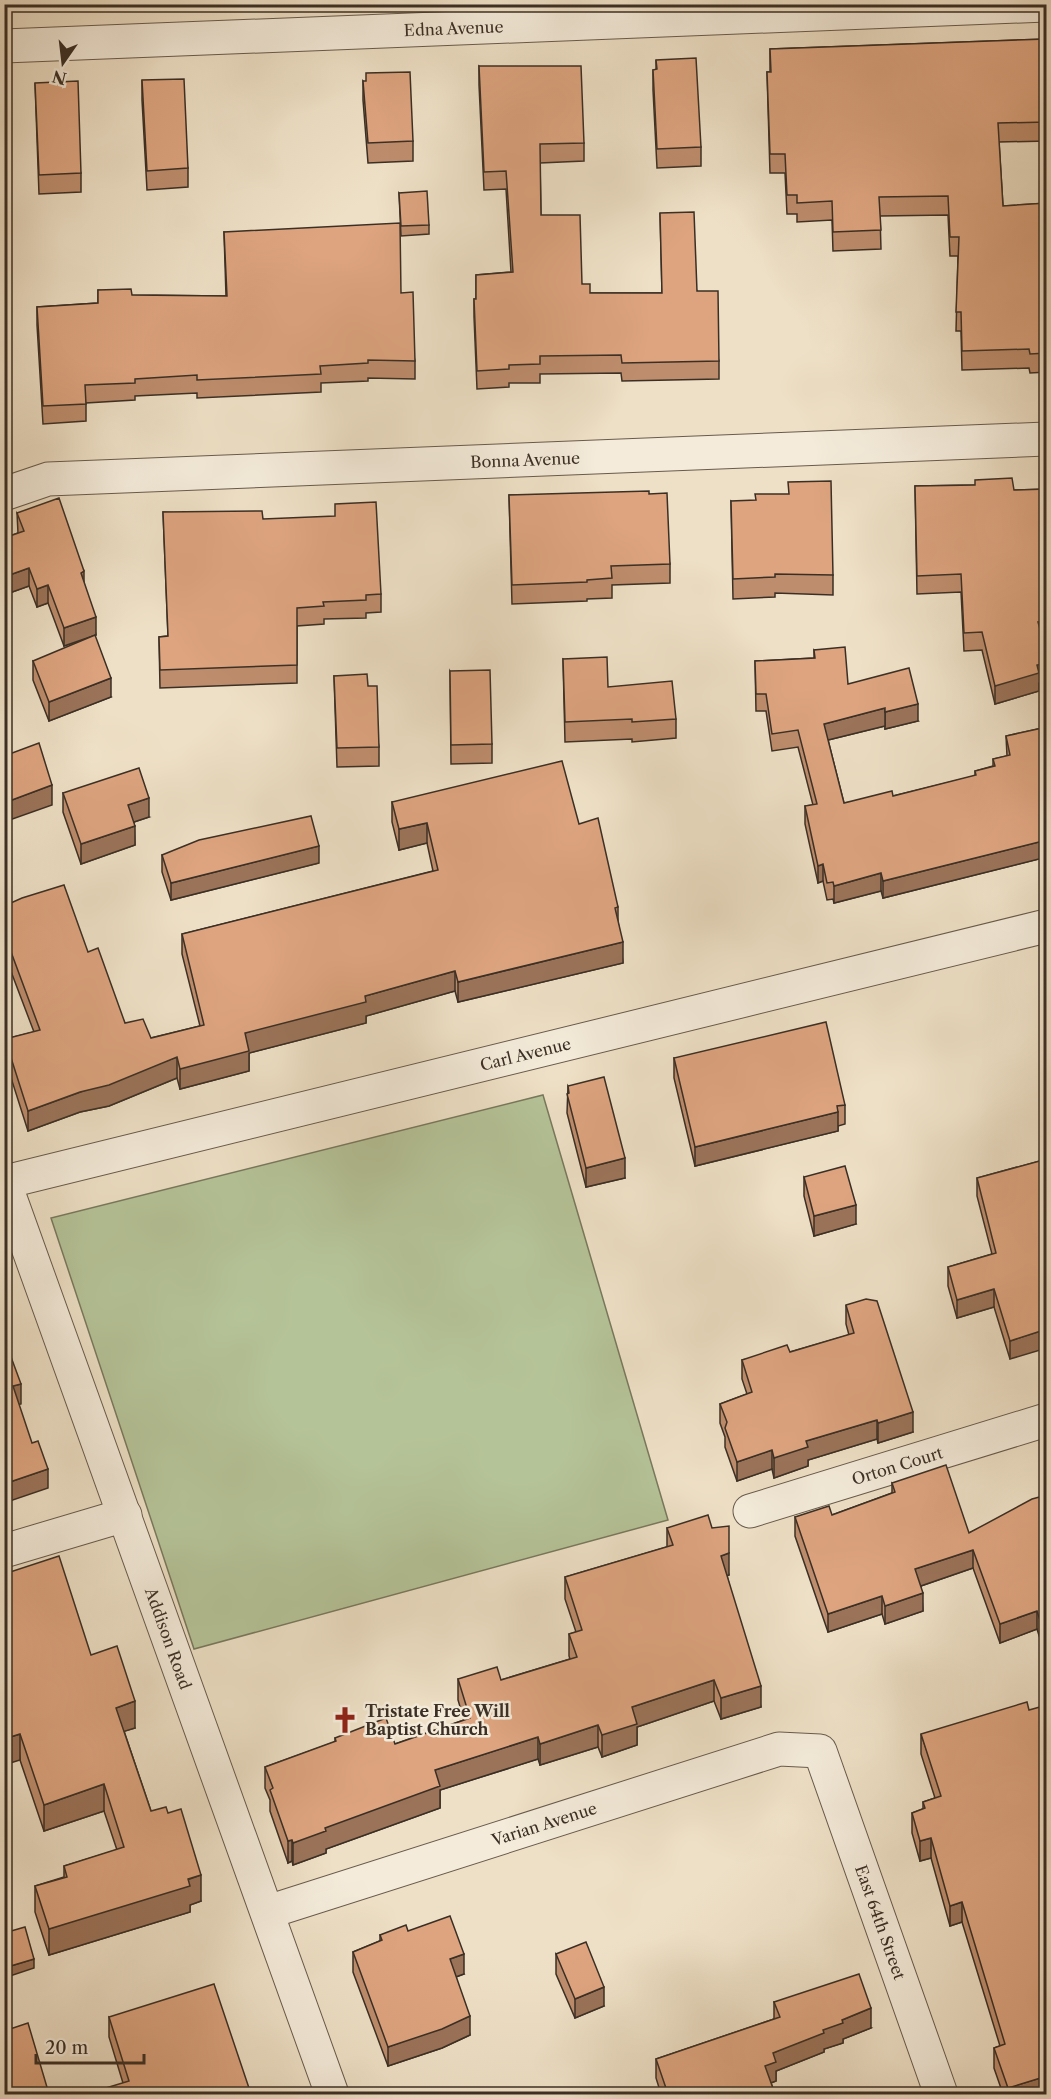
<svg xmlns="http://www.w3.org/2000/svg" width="1051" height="2099" font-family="'Libre Caslon Text',serif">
<rect width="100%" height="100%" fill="#eee0c6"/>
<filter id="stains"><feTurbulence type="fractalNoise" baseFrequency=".00333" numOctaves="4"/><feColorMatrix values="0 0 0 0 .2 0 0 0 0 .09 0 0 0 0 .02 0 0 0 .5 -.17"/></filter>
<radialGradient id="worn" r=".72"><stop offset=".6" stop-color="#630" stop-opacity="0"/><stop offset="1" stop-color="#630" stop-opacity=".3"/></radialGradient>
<!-- green -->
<polygon fill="#b5c398" stroke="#78795e" stroke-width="1.5" points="543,1095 668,1520 194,1649 51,1218"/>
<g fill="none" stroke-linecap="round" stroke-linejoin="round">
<defs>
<g id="minor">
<path id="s1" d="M 4,46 L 1046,5"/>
<path id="s2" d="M 4,494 L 48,479 L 1046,439"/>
<path id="s3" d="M 4,1181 L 332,2094"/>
<path id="s4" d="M 5,1182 L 1046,926"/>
<path id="s5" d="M 750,1511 L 1046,1420"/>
<polyline points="4,1551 125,1515"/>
<path id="s6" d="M 268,1912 L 779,1749 L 820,1751 L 941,2094"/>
</g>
</defs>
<!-- minor casing -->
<use href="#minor" stroke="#685b4d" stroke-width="35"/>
<!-- minor -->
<use href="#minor" stroke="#f4ebda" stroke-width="33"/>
</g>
<!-- wall -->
<g fill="#be8d6d" stroke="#3b2f25" stroke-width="1.5">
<polygon points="1047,39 1047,141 999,142 1003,206 1047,203 1047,372 1030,373 1029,368 962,370 961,331 956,331 958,256 950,256 948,215 880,216 881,249 833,251 832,220 797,222 797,214 787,214 785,173 770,173 767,72 770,72 770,49"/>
<polygon points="656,60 701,147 701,166 657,168 653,90 653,70 656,70"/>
<polygon points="479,66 584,143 584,161 540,163 541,215 582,284 590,293 662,293 660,213 697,291 719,361 719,379 622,381 621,373 540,374 540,383 509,383 509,387 477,389 474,317 474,299 476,299 476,275 511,272 506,189 484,190 479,85"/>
<polygon points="142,80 188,168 188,187 147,190 142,100"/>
<polygon points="363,81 413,141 413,161 368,163 363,100"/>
<polygon points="35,83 81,173 81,192 39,194"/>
<polygon points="399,193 429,225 429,234 401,236"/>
<polygon points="224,232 401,293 415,361 415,379 368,378 368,381 321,383 321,392 197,398 197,393 135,396 135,400 86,403 86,421 43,424 37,325 37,307 98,303 98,290 132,295 226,296"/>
<polygon points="975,485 1014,490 1047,489 1047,640 1043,640 1039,691 995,704 982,650 964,651 961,592 917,594 915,486"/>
<polygon points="649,494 670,564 670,583 612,585 612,598 587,599 587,601 512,604 509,495"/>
<polygon points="731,501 833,575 833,595 775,593 775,597 733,599"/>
<polygon points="163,512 263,519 381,594 381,612 366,613 366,618 324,619 324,624 297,626 297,683 160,688 159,637 168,636"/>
<polygon points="17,513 84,583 96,635 64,646 48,603 37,607 29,586 4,595 4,538 18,533"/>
<polygon points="814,650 848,684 918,721 885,729 885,726 828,740 844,803 893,796 975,776 975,771 993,766 993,759 1007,756 1006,736 1047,727 1047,857 883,898 881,891 834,903 833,899 827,900 823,881 818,883 805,824 805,806 813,805 798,747 772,751 766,711 756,711 755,661 814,658"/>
<polygon points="563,659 608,687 676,719 676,738 632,742 632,739 565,742"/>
<polygon points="33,661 111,697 49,721 33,680"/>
<polygon points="450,671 492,744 492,763 451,764"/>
<polygon points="334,676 368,686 379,747 379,766 337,767"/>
<polygon points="63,793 149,817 134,822 135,845 81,864 63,812"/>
<polygon points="392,802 579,824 618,907 618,921 623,963 458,1002 455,991 366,1016 366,1023 249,1053 249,1071 180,1089 177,1078 109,1106 80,1112 28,1131 5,1059 5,1039 34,1032 4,953 4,906 88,952 125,1023 151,1038 200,1026 182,954 182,934 433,871 427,843 399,850 392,822"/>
<polygon points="162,855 319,863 171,900 162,872"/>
<polygon points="674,1058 845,1105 845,1124 838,1126 838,1131 695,1166 674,1078"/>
<polygon points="568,1086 625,1178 586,1187 567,1113"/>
<polygon points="1047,1159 1010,1359 994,1307 957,1318 948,1286 948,1267 992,1254 977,1196 977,1178"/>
<polygon points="804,1177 856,1224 814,1236 804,1196"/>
<polygon points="846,1305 913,1432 878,1443 877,1439 808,1460 808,1466 774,1478 772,1469 737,1481 725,1447 725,1437 720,1423 720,1404 747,1394 742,1379 742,1360 790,1352 849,1335 846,1324"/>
<polygon points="892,1483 969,1533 1047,1495 1047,1647 1043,1648 1037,1629 1000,1643 973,1568 921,1586 923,1611 885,1624 882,1614 828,1632 795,1536 795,1517 832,1515 892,1493"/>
<polygon points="667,1528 712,1528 729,1575 727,1576 761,1707 721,1719 714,1701 637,1727 637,1745 602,1757 598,1747 540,1765 538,1759 440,1790 440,1808 326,1849 326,1853 293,1865 292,1861 288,1863 270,1811 270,1800 265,1788 265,1767 335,1742 335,1738 395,1744 464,1720 458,1700 458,1679 501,1680 570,1659 569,1656 569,1634 576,1632 565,1599 565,1577 667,1547"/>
<polygon points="4,1574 91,1655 135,1728 124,1731 151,1811 201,1901 190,1905 190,1912 49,1955 35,1912 35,1886 64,1877 64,1866 117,1850 104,1811 44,1831 20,1760"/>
<polygon points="921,1734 1047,2094 1003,2094 994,2068 994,2048 1000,2046 962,1922 950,1926 931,1858 920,1861 912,1833 912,1813 923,1809 923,1802 935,1798 921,1754"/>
<polygon points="408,1931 464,1974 456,1977 470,2035 442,2048 388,2066 353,1972 353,1952 380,1941 380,1935"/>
<polygon points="556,1954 604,2006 575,2018 556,1974"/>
<polygon points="774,2002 871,2028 843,2039 843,2043 824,2049 824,2052 776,2071 776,2081 771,2083 775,2094 661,2094 656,2078 656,2059 774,2019"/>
<polygon points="109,2017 251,2094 123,2083 109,2037"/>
</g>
<!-- shaded-wall -->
<g fill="#9b7359" stroke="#3b2f25" stroke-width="1.5">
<polygon points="29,568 29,586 4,595 4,577"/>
<polygon points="84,571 84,589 81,573"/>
<polygon points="48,585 48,603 37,607 37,589"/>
<polygon points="96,617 96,635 64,646 64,628"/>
<polygon points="1047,663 1047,681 1039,683 1039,691 995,704 995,686 1037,665"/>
<polygon points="111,678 111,697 49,721 49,702"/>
<polygon points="918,704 918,721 885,729 885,712"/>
<polygon points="885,708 885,726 824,741 824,724"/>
<polygon points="52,785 52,805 4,822 4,803"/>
<polygon points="149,798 149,817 128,824 128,805"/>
<polygon points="427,823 427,843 399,850 399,829"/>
<polygon points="135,826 135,845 81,864 81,844"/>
<polygon points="1047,840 1047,857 883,898 883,881"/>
<polygon points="319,846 319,863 171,900 171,883"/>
<polygon points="823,864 823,881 818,883 818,866"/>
<polygon points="881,873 881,891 834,903 834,886"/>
<polygon points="623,942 623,963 458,1002 458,982"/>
<polygon points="455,971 455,991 366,1016 366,1023 249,1053 249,1071 180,1089 180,1069 245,1033 365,996"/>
<polygon points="177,1057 177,1078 109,1106 80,1112 28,1131 28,1111"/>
<polygon points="838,1112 838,1131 695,1166 695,1147"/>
<polygon points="625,1158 625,1178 586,1187 586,1168"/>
<polygon points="856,1205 856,1224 814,1236 814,1216"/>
<polygon points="994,1289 994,1307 957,1318 957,1300"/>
<polygon points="1047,1329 1047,1348 1010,1359 1010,1341"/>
<polygon points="21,1384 21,1404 13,1406 13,1386"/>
<polygon points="913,1412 913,1432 878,1443 878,1423"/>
<polygon points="877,1420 877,1439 808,1460 808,1466 774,1478 774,1458 806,1441"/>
<polygon points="772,1450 772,1469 737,1481 737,1462"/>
<polygon points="48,1469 48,1488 4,1503 4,1484"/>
<polygon points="973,1550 973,1568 915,1588 915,1569"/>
<polygon points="729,1553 729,1575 721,1578 721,1556"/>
<polygon points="923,1593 923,1611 885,1624 885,1606"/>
<polygon points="882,1596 882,1614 828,1632 828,1614"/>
<polygon points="1037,1611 1037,1629 1000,1643 1000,1624"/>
<polygon points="1047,1628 1047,1647 1043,1648 1043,1630"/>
<polygon points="714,1680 714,1701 637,1727 637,1745 602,1757 602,1735 632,1707"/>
<polygon points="761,1686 761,1707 721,1719 721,1698"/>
<polygon points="135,1701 135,1728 116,1734 116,1708"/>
<polygon points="598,1725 598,1747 540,1765 540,1744"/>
<polygon points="20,1734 20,1760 4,1765 4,1739"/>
<polygon points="538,1737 538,1759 440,1790 440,1808 326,1849 326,1853 293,1865 293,1843 325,1828 435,1770"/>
<polygon points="104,1784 104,1811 44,1831 44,1805"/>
<polygon points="931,1838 931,1858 920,1861 920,1841"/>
<polygon points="292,1840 292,1861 288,1863 288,1841"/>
<polygon points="201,1875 201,1901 190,1905 190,1912 49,1955 49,1929"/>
<polygon points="962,1902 962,1922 950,1926 950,1906"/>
<polygon points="464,1954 464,1974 450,1979 450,1959"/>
<polygon points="34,1959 34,1968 4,1978 4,1968"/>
<polygon points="604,1987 604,2006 575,2018 575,1999"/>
<polygon points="871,2008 871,2028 843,2039 843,2043 824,2049 824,2052 776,2071 776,2081 765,2085 765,2066 773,2053 823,2030 842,2020"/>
<polygon points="470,2016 470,2035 442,2048 388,2066 388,2047"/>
<polygon points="1047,2076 1047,2094 1008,2094 1008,2088"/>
</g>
<!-- building -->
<g fill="#dda47f" stroke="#3b2f25" stroke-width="1.5">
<polygon points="1047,39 1047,122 998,123 1003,206 1047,203 1047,353 1030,354 1029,349 962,351 961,312 956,312 959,237 950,237 948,196 879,197 881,230 833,232 832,201 797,203 797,195 787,195 785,154 770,154 767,72 771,72 770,49"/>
<polygon points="696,58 701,147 657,149 653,70 657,69 656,60"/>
<polygon points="479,66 581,66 584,143 540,144 541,215 580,215 582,284 590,284 590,293 662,293 660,213 694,212 697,291 718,291 719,361 622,363 621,355 540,356 540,364 509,365 509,369 477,371 474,299 476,299 476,275 513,272 506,171 484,172"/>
<polygon points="410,72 413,141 368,143 363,81 366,81 366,73"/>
<polygon points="184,79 188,168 147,171 142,80"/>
<polygon points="78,81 81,173 39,175 35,83"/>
<polygon points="427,191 429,225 401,226 399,193"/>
<polygon points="400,223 401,293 413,292 415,361 368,360 368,363 320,366 321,374 197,380 197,375 135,379 135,383 85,385 86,404 43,406 37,307 98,303 98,290 131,289 132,295 227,296 224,232"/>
<polygon points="1012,478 1014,490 1047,489 1047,622 1038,622 1047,653 1047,663 1037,665 1039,673 995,686 982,632 964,633 961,574 917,576 915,486 975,485 975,480"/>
<polygon points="831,481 833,575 775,574 775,577 733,579 731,501 756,500 755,494 789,494 788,482"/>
<polygon points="649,491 649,494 667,493 670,564 611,566 612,578 587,580 587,582 512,585 509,495"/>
<polygon points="59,498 84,571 81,573 96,617 64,628 48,585 37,589 29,568 4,577 4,538 24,531 17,513"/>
<polygon points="376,502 381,594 366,595 366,600 323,602 324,606 297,608 297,665 160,670 159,637 168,636 163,512 262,511 263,519 335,516 335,504"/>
<polygon points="95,635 111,678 49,702 33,661"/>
<polygon points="845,647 848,684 909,668 918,704 885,712 885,708 824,724 844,803 892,791 893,796 976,775 975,771 995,766 993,759 1010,755 1006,736 1047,727 1047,840 883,881 881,873 834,886 833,882 827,883 823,864 818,866 805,806 817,804 798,730 772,734 766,694 756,694 755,661 815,658 814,650"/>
<polygon points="607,657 608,687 672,681 676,719 632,722 632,719 565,722 563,659"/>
<polygon points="490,670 492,744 451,745 450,671"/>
<polygon points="367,674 368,686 377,686 379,747 337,748 334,676"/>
<polygon points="39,743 52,785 4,803 4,756"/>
<polygon points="562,761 579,824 598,818 618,907 615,908 623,942 458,982 455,971 365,996 366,1002 245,1033 249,1051 180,1069 177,1057 109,1085 80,1092 28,1111 5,1039 40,1030 4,933 4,906 22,898 64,885 88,952 98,948 125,1023 143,1019 151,1038 204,1025 182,934 438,870 427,823 399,829 392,802"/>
<polygon points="139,768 149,798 128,805 135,826 81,844 63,793"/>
<polygon points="311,816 319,846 171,883 162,855 199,840"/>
<polygon points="826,1022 845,1105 837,1106 838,1112 695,1147 674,1058"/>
<polygon points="604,1077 625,1158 586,1168 567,1094 569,1093 568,1086"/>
<polygon points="1047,1159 1047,1329 1010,1341 994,1289 957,1300 948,1267 996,1253 977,1178"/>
<polygon points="845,1166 856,1205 814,1216 804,1177"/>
<polygon points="866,1299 877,1301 913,1412 878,1423 877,1420 806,1441 808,1447 774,1458 772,1450 737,1462 725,1428 727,1422 720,1404 752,1392 742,1360 787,1345 790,1352 854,1333 846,1305"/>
<polygon points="4,1338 21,1384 13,1386 32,1443 38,1441 48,1469 4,1484"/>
<polygon points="946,1465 969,1533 1032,1499 1047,1495 1047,1628 1043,1630 1037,1611 1000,1624 973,1550 915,1569 923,1593 885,1606 882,1596 828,1614 795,1517 829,1506 832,1515 895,1492 892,1483"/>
<polygon points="708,1515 712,1528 729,1526 729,1553 721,1556 761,1686 721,1698 714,1680 632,1707 637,1724 602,1735 598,1725 540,1744 538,1737 435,1770 440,1786 325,1828 326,1831 293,1843 292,1840 288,1841 270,1790 273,1788 265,1767 336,1741 335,1738 386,1718 395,1744 470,1718 458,1679 497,1667 501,1680 577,1657 569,1634 582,1630 565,1577 673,1545 667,1528"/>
<polygon points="59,1556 91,1655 117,1646 135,1701 116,1708 151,1811 166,1807 168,1813 181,1809 201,1875 188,1879 190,1886 49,1929 35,1886 67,1877 64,1866 124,1847 104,1784 44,1805 20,1734 4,1739 4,1574"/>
<polygon points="1027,1702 1029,1710 1047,1705 1047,2076 1008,2088 994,2048 1005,2044 962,1902 950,1906 931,1838 920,1841 912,1813 925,1808 923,1802 941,1796 921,1734"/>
<polygon points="450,1916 464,1954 450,1959 470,2016 442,2029 388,2047 353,1952 382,1940 380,1935 406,1925 408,1931"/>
<polygon points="25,1927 34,1959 4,1968 4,1933"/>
<polygon points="586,1942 604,1987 575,1999 556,1954"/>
<polygon points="859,1974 871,2008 842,2020 843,2023 823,2030 824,2033 773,2053 776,2062 765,2066 775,2094 668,2094 656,2059 780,2017 774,2002"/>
<polygon points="214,1984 251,2094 86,2094 129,2081 109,2017"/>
<polygon points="28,2023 49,2094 4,2094 4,2031"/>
<polygon points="891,2088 893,2094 871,2094"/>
</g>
<!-- icons -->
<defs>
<symbol id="church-bare" viewBox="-9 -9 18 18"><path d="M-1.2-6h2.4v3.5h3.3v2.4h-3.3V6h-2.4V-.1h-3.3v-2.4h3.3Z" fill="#8f2418" stroke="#f4ebda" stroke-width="2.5" paint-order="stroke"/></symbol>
</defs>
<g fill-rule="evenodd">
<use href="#church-bare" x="326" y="1701" width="38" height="38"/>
</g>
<g text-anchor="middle" stroke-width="5" stroke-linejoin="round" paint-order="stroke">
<!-- street labels -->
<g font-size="16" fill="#3b2f25" stroke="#f4ebda">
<text dy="6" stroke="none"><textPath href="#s1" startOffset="450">Edna Avenue</textPath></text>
<text dy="6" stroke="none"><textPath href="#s2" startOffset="524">Bonna Avenue</textPath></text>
<text dy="6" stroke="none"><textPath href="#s4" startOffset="536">Carl Avenue</textPath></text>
<text dy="6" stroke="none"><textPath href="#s5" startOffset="154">Orton Court</textPath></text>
<text dy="6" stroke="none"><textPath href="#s3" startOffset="486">Addison Road</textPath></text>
<text dy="6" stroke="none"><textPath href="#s6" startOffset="290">Varian Avenue</textPath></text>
<text dy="6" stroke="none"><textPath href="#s6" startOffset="759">East 64th Street</textPath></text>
</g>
<!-- poi labels -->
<g font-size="16" font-weight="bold" fill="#3b2f25" stroke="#f4ebda" text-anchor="start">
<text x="365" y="1717">Tristate Free Will<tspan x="365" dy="18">Baptist Church</tspan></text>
</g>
</g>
<!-- margin -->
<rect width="1051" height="2099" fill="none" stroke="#eee0c6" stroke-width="24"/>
<rect x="6" y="6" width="1039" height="2087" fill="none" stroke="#3b2f25" stroke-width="3"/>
<rect x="12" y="12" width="1027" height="2075" fill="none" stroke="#3b2f25" stroke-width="1.5"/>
<!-- north arrow -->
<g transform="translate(63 63) rotate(194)" stroke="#f4ebda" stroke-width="4.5" paint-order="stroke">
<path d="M0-4.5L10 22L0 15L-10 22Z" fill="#3b2f25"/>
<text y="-9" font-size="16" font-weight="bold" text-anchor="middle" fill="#3b2f25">N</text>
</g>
<!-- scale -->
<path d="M36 2054v9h108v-9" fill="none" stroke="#3b2f25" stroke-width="3"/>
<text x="45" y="2054" font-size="18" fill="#3b2f25" stroke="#f4ebda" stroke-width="4.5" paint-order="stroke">20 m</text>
<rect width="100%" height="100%" filter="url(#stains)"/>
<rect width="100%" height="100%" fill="url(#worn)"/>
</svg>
